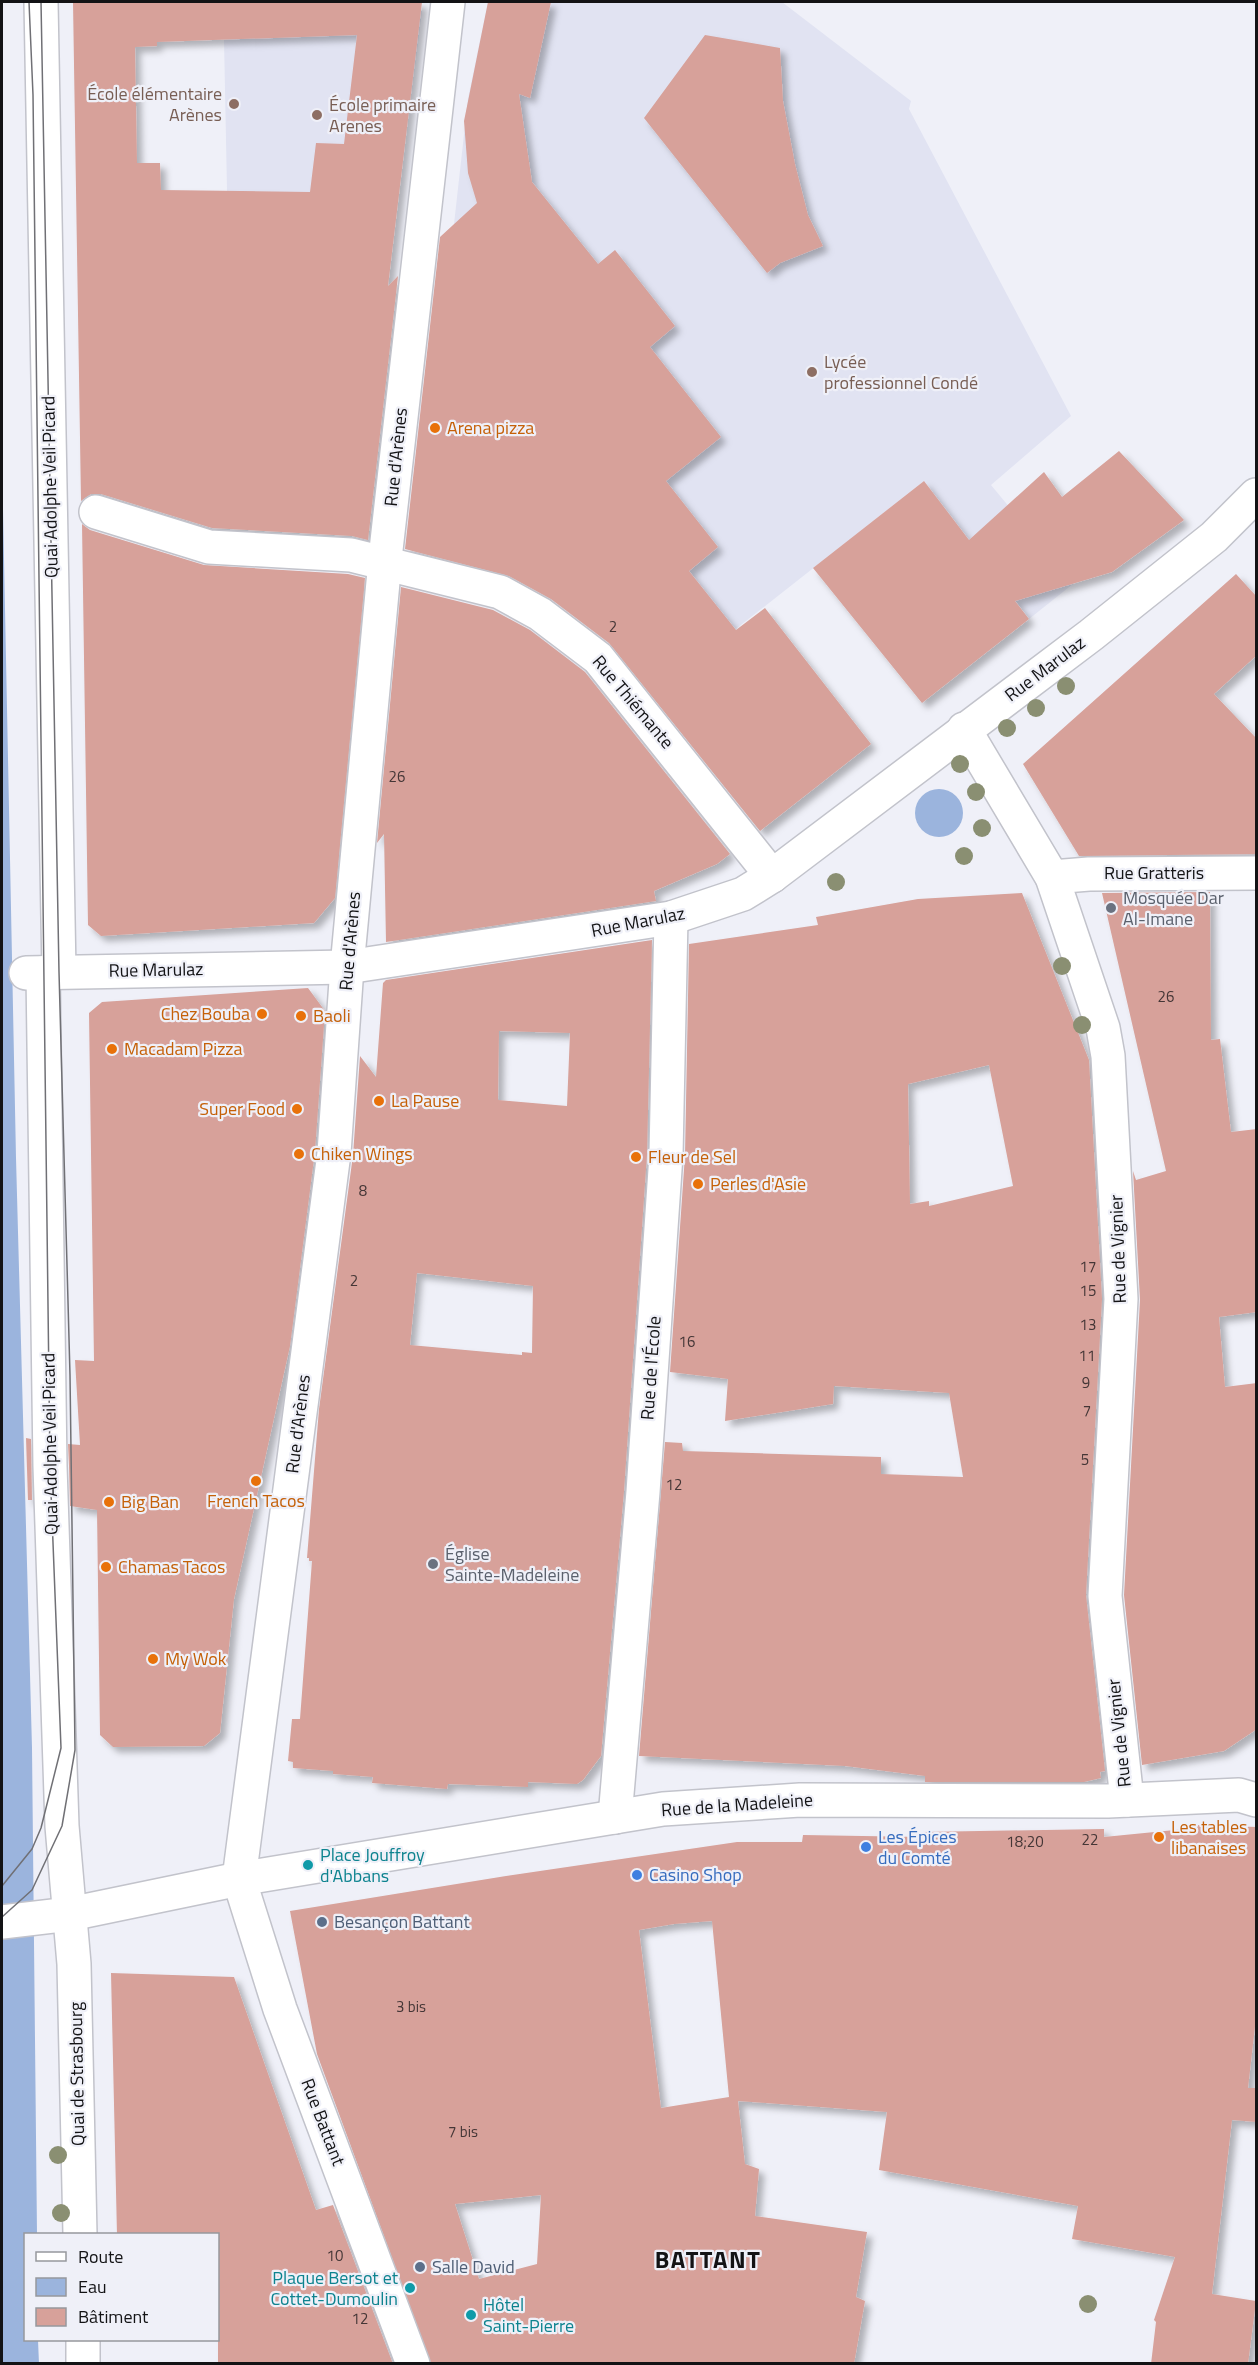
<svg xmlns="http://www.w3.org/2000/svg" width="1258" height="2365" font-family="'Titillium Web',sans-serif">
<defs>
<filter id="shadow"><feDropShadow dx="5.5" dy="5.5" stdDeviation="3" flood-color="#0004"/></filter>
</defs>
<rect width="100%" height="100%" fill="#eff0f8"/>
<!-- built -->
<g fill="#e1e3f2">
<polygon points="488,2 782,2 911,101 909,109 1071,416 991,485 1073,584 1029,619 924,481 657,691 704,590 689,571 714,550 454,224 468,99"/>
<polygon points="361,9 422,11 398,199 227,191 224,40"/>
</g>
<!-- water -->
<g fill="#9bb4dd">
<polygon points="2,459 16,1158 32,1748 37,2234 26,2234 26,2340 38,2340 39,2364 2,2363"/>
<circle cx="939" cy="813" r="24"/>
</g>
<!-- building -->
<g fill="#d7a19a" fill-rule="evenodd" filter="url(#shadow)">
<path d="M 73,2 L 422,2 L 388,286 L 398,276 L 368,540 L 352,536 L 212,528 L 101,494 L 91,494 L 81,501 ZM 357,35 L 344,144 L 316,143 L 310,192 L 161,190 L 160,163 L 137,163 L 135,47 L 157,46 L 157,42 Z"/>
<polygon points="488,2 551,2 530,98 519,94 532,182 598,264 615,250 675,326 650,347 721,437 666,481 718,547 689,571 736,630 765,608 871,744 760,831 609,643 551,599 509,576 405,549 440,237 477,203 468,173 464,121"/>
<polygon points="705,35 780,48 783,101 795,164 808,215 823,246 780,263 767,273 644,118"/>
<polygon points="1119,451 1184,520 1112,572 1015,601 1029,619 922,703 813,568 924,481 969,540 1044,472 1062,497"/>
<polygon points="82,524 90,530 204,565 348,574 365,578 335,898 314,923 101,936 88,925"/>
<polygon points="1236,574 1257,597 1257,655 1214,694 1257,739 1257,854 1079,856 1023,764"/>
<polygon points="401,587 493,610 530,630 585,672 730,854 717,864 654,891 656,901 386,942 384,834 377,843"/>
<polygon points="1210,892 1211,1040 1220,1039 1231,1132 1257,1129 1257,1312 1219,1317 1225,1387 1257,1383 1257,1729 1224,1751 1142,1765 1124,1595 1140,1300 1133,1171 1136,1180 1166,1171 1102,893"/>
<path d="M 1022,893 L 1089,1060 L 1102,1299 L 1086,1595 L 1105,1771 L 1100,1772 L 1101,1778 L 1084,1782 L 925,1782 L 925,1776 L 845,1766 L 639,1756 L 665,1442 L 682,1443 L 683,1451 L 881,1457 L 881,1474 L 963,1477 L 949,1393 L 834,1386 L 833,1404 L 725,1421 L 728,1379 L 670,1372 L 685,1155 L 689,944 L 818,925 L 816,917 L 918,899 ZM 989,1065 L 1013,1186 L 929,1206 L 929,1201 L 910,1204 L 908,1084 Z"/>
<path d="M 652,940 L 647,1154 L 624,1491 L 601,1756 L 583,1780 L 577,1784 L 528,1782 L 528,1787 L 448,1784 L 447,1789 L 372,1783 L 373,1777 L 333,1774 L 333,1771 L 293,1768 L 293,1762 L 288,1761 L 292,1719 L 300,1719 L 312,1561 L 309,1561 L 309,1558 L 307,1558 L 319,1409 L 353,1155 L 360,1056 L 376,1077 L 383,983 L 386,980 ZM 499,1031 L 570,1033 L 567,1106 L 498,1100 ZM 417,1273 L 533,1286 L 532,1353 L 522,1352 L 522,1355 L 410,1345 Z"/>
<polygon points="308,988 325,1011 315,1151 290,1346 234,1599 220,1733 204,1746 113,1747 100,1735 97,1510 70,1506 69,1466 68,1444 80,1445 75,1360 94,1361 89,1013 102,1002"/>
<polygon points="26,1438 31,1439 32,1500 28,1500"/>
<path d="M 1195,1825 L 1257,1827 L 1257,2009 L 1248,2088 L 1257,2088 L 1257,2122 L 1232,2120 L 1212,2294 L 1256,2301 L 1248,2364 L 1151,2364 L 1156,2322 L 1154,2320 L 1175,2257 L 1072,2239 L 1078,2206 L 879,2170 L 887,2112 L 738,2101 L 745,2164 L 759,2169 L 755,2216 L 867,2232 L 856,2297 L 865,2301 L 854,2364 L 431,2364 L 317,2054 L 290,1911 L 506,1876 L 737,1842 L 802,1842 L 803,1835 L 922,1837 L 922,1832 L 1104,1829 L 1104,1837 L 1195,1828 ZM 712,1921 L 729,2097 L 661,2108 L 639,1930 L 674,1924 ZM 541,2195 L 537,2264 L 479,2279 L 455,2204 Z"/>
<polygon points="111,1973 234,1977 316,2210 333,2205 393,2364 218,2364 218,2235 117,2235"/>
</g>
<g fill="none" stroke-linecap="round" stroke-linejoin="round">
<defs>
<g id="minor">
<polyline points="41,2 59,972"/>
<polyline points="96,512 209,547 351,555 500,592 540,614 598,658 772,876"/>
<polyline points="964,729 1052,877 1103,1028 1108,1056 1121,1299 1105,1596 1127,1800"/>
<polyline points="1052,877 1089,874 1256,873"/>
<polyline points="26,973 347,967 671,918 743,894 772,876 1091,635 1214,537 1256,495"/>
<polyline points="43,973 50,1466 62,1826 74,1964 80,2234"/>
<polyline points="615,1817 643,1492 666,1155 671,918"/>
<polyline points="2,1922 70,1914 239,1879 663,1809 800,1800 1108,1801 1239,1795 1256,1800"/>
<polyline points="83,2340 83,2364"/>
<polyline points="413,2364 280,2009 239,1879 334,1153 347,967 386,550 448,2"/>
</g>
</defs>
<!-- minor casing -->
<use href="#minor" stroke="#c2c3cb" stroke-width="36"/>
<!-- minor -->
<use href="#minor" stroke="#fff" stroke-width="33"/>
<!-- tram -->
<g stroke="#707075" stroke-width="1.5">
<polyline points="2,1886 32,1849 41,1828 61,1748 50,1466 33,95 29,2"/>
<polyline points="2,1917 32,1890 62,1826 75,1750 70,1375 59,972 41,2"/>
</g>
</g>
<!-- trees -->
<g fill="#8a8f72">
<circle cx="1066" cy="686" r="9"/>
<circle cx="1036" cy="708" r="9"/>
<circle cx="1007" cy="728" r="9"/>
<circle cx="960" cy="764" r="9"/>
<circle cx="976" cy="792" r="9"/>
<circle cx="982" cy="828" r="9"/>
<circle cx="964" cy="856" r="9"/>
<circle cx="836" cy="882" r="9"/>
<circle cx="1062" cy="966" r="9"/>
<circle cx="1082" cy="1025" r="9"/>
<circle cx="58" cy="2155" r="9"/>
<circle cx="61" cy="2213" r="9"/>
<circle cx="1088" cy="2304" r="9"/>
</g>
<!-- markers -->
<g fill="#8d6e63" stroke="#eff0f8" stroke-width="2">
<circle cx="234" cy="104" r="6"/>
<circle cx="317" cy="115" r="6"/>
<circle cx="812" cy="372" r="6"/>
</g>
<g fill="#e8710a" stroke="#eff0f8" stroke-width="2">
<circle cx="435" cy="428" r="6"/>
<circle cx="262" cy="1014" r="6"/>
<circle cx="301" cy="1016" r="6"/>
<circle cx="112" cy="1049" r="6"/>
<circle cx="379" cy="1101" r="6"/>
<circle cx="297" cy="1109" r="6"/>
<circle cx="299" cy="1154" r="6"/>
<circle cx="636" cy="1157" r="6"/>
<circle cx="698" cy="1184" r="6"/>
<circle cx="256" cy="1481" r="6"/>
<circle cx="109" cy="1502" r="6"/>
<circle cx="106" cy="1567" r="6"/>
<circle cx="153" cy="1659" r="6"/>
<circle cx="1159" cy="1837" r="6"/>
</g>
<g fill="#6b7280" stroke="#eff0f8" stroke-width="2">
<circle cx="1111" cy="908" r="6"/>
<circle cx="433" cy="1564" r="6"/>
</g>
<g fill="#3f7fe0" stroke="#eff0f8" stroke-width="2">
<circle cx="866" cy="1847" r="6"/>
<circle cx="637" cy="1875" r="6"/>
</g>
<g fill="#0f9aa8" stroke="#eff0f8" stroke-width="2">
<circle cx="308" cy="1865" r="6"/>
<circle cx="410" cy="2288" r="6"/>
<circle cx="471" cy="2315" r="6"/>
</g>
<g fill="#5c6f8a" stroke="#eff0f8" stroke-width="2">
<circle cx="322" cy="1922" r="6"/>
<circle cx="420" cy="2267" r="6"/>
</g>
<g text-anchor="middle" stroke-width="4.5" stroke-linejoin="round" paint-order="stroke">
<!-- number labels -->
<g font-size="15" fill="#443636">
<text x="613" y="632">2</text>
<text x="397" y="782">26</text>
<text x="1166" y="1002">26</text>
<text x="363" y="1196">8</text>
<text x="1088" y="1272">17</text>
<text x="354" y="1286">2</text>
<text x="1088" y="1296">15</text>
<text x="1088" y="1330">13</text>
<text x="687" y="1347">16</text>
<text x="1087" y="1361">11</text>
<text x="1086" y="1388">9</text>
<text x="1087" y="1416">7</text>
<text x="1085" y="1465">5</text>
<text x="674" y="1490">12</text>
<text x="1090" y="1845">22</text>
<text x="1025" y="1847">18;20</text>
<text x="411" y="2012">3 bis</text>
<text x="463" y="2137">7 bis</text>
<text x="335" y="2261">10</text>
<text x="360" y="2324">12</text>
</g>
<!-- education labels -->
<g font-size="18" fill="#785e54" stroke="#eff0f8" text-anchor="start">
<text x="222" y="100" text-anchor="end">École élémentaire<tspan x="222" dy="21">Arènes</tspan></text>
<text x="329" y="111">École primaire<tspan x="329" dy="21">Arenes</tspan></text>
<text x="824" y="368">Lycée<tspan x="824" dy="21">professionnel Condé</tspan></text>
</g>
<!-- food labels -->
<g font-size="18" fill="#c56008" stroke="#eff0f8" text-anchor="start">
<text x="447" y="434">Arena pizza</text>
<text x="250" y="1020" text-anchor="end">Chez Bouba</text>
<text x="313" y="1022">Baoli</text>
<text x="124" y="1055">Macadam Pizza</text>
<text x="391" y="1107">La Pause</text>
<text x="285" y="1115" text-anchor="end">Super Food</text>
<text x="311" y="1160">Chiken Wings</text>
<text x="648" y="1163">Fleur de Sel</text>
<text x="710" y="1190">Perles d'Asie</text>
<text x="256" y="1507" text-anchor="middle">French Tacos</text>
<text x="121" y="1508">Big Ban</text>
<text x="118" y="1573">Chamas Tacos</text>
<text x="165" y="1665">My Wok</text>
<text x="1171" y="1833">Les tables<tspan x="1171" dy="21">libanaises</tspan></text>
</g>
<!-- street labels -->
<g font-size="18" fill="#131315" stroke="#eff0f8">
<text transform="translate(396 457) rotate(-84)" y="6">Rue d'Arènes</text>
<text transform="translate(50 487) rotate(-91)" y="6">Quai Adolphe Veil Picard</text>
<text transform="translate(1045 669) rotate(-37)" y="6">Rue Marulaz</text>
<text transform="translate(633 702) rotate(50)" y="6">Rue Thiémante</text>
<text x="1154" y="879">Rue Gratteris</text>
<text transform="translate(638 922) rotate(-11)" y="6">Rue Marulaz</text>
<text transform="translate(350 941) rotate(-85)" y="6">Rue d'Arènes</text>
<text transform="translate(156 970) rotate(-1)" y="6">Rue Marulaz</text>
<text transform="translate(1118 1249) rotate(-92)" y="6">Rue de Vignier</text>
<text transform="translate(651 1368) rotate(-86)" y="6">Rue de l'École</text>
<text transform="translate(298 1424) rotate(-83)" y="6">Rue d'Arènes</text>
<text transform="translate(50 1444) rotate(-91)" y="6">Quai Adolphe Veil Picard</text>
<text transform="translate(1119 1733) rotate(-96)" y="6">Rue de Vignier</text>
<text transform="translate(737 1805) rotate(-4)" y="6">Rue de la Madeleine</text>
<text transform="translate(77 2074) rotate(-91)" y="6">Quai de Strasbourg</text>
<text transform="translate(323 2122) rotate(69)" y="6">Rue Battant</text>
</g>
<!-- worship labels -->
<g font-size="18" fill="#5b616d" stroke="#eff0f8" text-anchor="start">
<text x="1123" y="904">Mosquée Dar<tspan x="1123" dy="21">Al-Imane</tspan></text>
<text x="445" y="1560">Église<tspan x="445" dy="21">Sainte-Madeleine</tspan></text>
</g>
<!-- shop labels -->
<g font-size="18" fill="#366cbe" stroke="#eff0f8" text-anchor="start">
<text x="878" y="1843">Les Épices<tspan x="878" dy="21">du Comté</tspan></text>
<text x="649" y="1881">Casino Shop</text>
</g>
<!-- culture labels -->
<g font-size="18" fill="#0d838f" stroke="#eff0f8" text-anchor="start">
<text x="320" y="1861">Place Jouffroy<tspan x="320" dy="21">d'Abbans</tspan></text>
<text x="398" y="2284" text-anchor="end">Plaque Bersot et<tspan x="398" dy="21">Cottet-Dumoulin</tspan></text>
<text x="483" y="2311">Hôtel<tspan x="483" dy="21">Saint-Pierre</tspan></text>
</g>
<!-- service labels -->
<g font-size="18" fill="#4e5e75" stroke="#eff0f8" text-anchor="start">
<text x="334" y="1928">Besançon Battant</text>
<text x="432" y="2273">Salle David</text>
</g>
<!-- district labels -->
<g font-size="24" font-weight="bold" letter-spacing="1.5" fill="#131315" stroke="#eff0f8">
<text x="708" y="2268">BATTANT</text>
</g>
</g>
<!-- border -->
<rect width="1258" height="2365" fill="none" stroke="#131315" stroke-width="6"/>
<!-- legend -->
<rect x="24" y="2233" width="195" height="108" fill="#eff0f8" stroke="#97989d" stroke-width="1.5"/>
<rect x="36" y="2252" width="30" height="9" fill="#ffffff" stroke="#97989d" stroke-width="1.5"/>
<text x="78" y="2263" font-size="18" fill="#131315">Route</text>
<rect x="36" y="2278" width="30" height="18" fill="#9bb4dd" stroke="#97989d" stroke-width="1.5"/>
<text x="78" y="2293" font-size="18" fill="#131315">Eau</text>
<rect x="36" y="2308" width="30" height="18" fill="#d7a19a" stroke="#97989d" stroke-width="1.5"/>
<text x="78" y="2323" font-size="18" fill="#131315">Bâtiment</text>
</svg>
